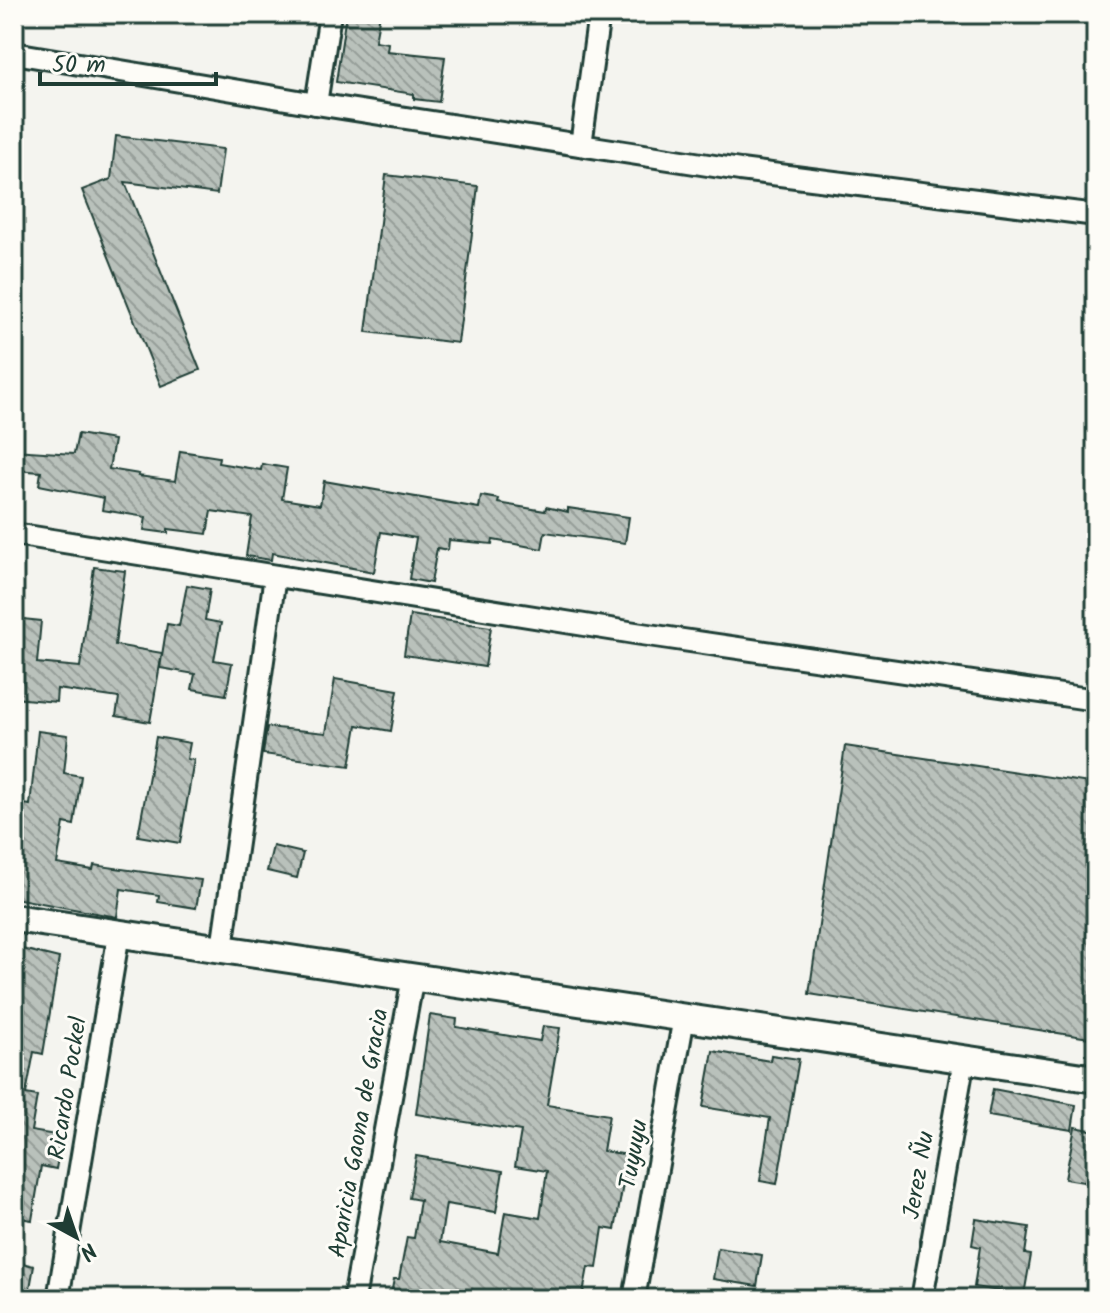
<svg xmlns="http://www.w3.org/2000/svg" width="1110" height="1313" font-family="Kalam,sans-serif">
<defs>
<pattern id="building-back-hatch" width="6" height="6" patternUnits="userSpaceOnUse" patternTransform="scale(2)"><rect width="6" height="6" fill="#b9c1bb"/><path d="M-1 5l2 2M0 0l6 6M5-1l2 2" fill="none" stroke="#969e99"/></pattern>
</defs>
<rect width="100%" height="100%" fill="#f4f4ef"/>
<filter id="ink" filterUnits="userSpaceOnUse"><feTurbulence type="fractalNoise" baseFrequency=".0125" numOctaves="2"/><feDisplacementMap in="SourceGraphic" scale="16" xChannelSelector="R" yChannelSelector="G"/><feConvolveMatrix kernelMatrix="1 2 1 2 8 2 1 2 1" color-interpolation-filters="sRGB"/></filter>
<g filter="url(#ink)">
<!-- building -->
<g fill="url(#building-back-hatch)" stroke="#1f3d34" stroke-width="2">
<polygon points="346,14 380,14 375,41 388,43 387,51 445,57 439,102 414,99 414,94 336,82"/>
<polygon points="116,136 223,149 217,194 125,182 200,370 161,386 82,190 111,179"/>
<polygon points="386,175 478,186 458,343 366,332"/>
<polygon points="78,434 114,440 109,469 139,474 138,476 175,481 180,451 219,457 218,463 261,470 262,464 287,468 282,499 320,505 324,481 479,508 481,496 499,499 498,503 545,511 546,507 568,512 568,508 629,517 625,543 545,532 542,549 493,540 492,544 449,540 448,550 437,548 431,583 409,579 416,538 381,532 374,572 272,553 271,560 246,556 252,517 211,511 207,534 168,529 168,533 144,530 146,517 102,510 104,498 39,485 41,472 14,470 14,450 74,454"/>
<polygon points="94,567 125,571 115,645 162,653 150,722 116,716 119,698 57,689 56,702 14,698 14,618 41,621 37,663 80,667"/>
<polygon points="187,585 210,589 205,620 221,623 214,660 232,663 226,695 192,689 195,674 160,668 167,624 179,626"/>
<polygon points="410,615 491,627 485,667 404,655"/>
<polygon points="335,679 398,690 391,731 357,725 350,766 263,754 267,727 326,733"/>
<polygon points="38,731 68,735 64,773 81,776 74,825 64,823 57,864 93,870 94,865 201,880 196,908 158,902 159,895 121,889 117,917 14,898 14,802 30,805"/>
<polygon points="156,737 190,743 187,759 194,760 180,843 138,836"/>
<polygon points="845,746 1096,784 1096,1039 809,994"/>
<polygon points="273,846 303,853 297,878 267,871"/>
<polygon points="14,947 59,958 43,1054 34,1052 26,1094 37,1096 31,1131 62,1136 56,1169 41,1166 32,1220 14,1217 14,1049 20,1010 14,1009"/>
<polygon points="430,1015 457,1019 456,1027 540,1041 543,1026 560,1028 547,1105 609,1115 603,1151 635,1156 630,1185 623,1184 615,1230 603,1228 597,1268 588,1267 582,1299 525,1299 488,1293 487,1299 390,1299 394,1279 399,1279 407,1237 414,1238 420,1200 409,1198 416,1156 503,1171 496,1212 446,1204 440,1242 498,1253 505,1212 540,1218 547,1171 515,1166 521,1131 416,1114"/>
<polygon points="713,1051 770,1061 771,1055 799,1059 777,1184 760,1181 770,1118 703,1107"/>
<polygon points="993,1089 1076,1105 1072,1130 988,1116"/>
<polygon points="1075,1127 1096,1131 1096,1184 1065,1179"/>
<polygon points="976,1219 1029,1227 1025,1254 1031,1255 1024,1295 974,1287 980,1247 972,1245"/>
<polygon points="718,1248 762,1255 757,1286 713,1279"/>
<polygon points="14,1261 34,1266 28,1299 14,1299"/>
</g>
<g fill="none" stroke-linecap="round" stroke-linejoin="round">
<defs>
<g id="minor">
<polyline points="14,53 316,104 740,170 1096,215"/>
<polyline points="316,104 330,14"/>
<polyline points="581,145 599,14"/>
<polyline points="14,534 635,633 1096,700"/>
<polyline points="222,948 275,576"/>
<polyline points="58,1299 119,933"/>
<polyline points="354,1299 413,977"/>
<polyline points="634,1299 684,1017"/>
<polyline points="922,1299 964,1059"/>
</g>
<polyline id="tertiary" points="14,918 1096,1079"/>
</defs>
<!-- minor casing -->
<use href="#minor" stroke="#1f3d34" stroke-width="26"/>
<!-- tertiary casing -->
<use href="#tertiary" stroke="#1f3d34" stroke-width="32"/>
<!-- minor -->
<use href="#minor" stroke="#fdfcf7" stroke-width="20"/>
<!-- tertiary -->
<use href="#tertiary" stroke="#fdfcf7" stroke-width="26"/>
</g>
</g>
<g text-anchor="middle" stroke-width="6" stroke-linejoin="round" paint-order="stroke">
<!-- street labels -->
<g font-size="24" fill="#1f3d34" stroke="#fdfcf7">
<text transform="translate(67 1088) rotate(-81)" y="8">Ricardo Pockel</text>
<text transform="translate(358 1133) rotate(-80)" y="8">Aparicia Gaona de Gracia</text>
<text transform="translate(633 1154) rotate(-80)" y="8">Tuyuyu</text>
<text transform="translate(918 1175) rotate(-80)" y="8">Jerez Ñu</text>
</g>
</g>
<!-- margin -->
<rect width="1110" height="1313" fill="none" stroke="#fdfcf7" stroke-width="48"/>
<rect x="24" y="24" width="1062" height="1265" fill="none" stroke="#1f3d34" stroke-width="3" filter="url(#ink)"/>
<!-- north arrow -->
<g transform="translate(76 1237) rotate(140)" stroke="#fdfcf7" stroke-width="6" paint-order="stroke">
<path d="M0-6L14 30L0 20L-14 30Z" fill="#1f3d34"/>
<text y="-12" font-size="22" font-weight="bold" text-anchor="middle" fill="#1f3d34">N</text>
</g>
<!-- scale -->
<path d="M40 72v12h176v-12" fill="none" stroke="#1f3d34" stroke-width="4"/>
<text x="52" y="72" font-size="24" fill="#1f3d34" stroke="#fdfcf7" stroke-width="6" paint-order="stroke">50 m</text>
</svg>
